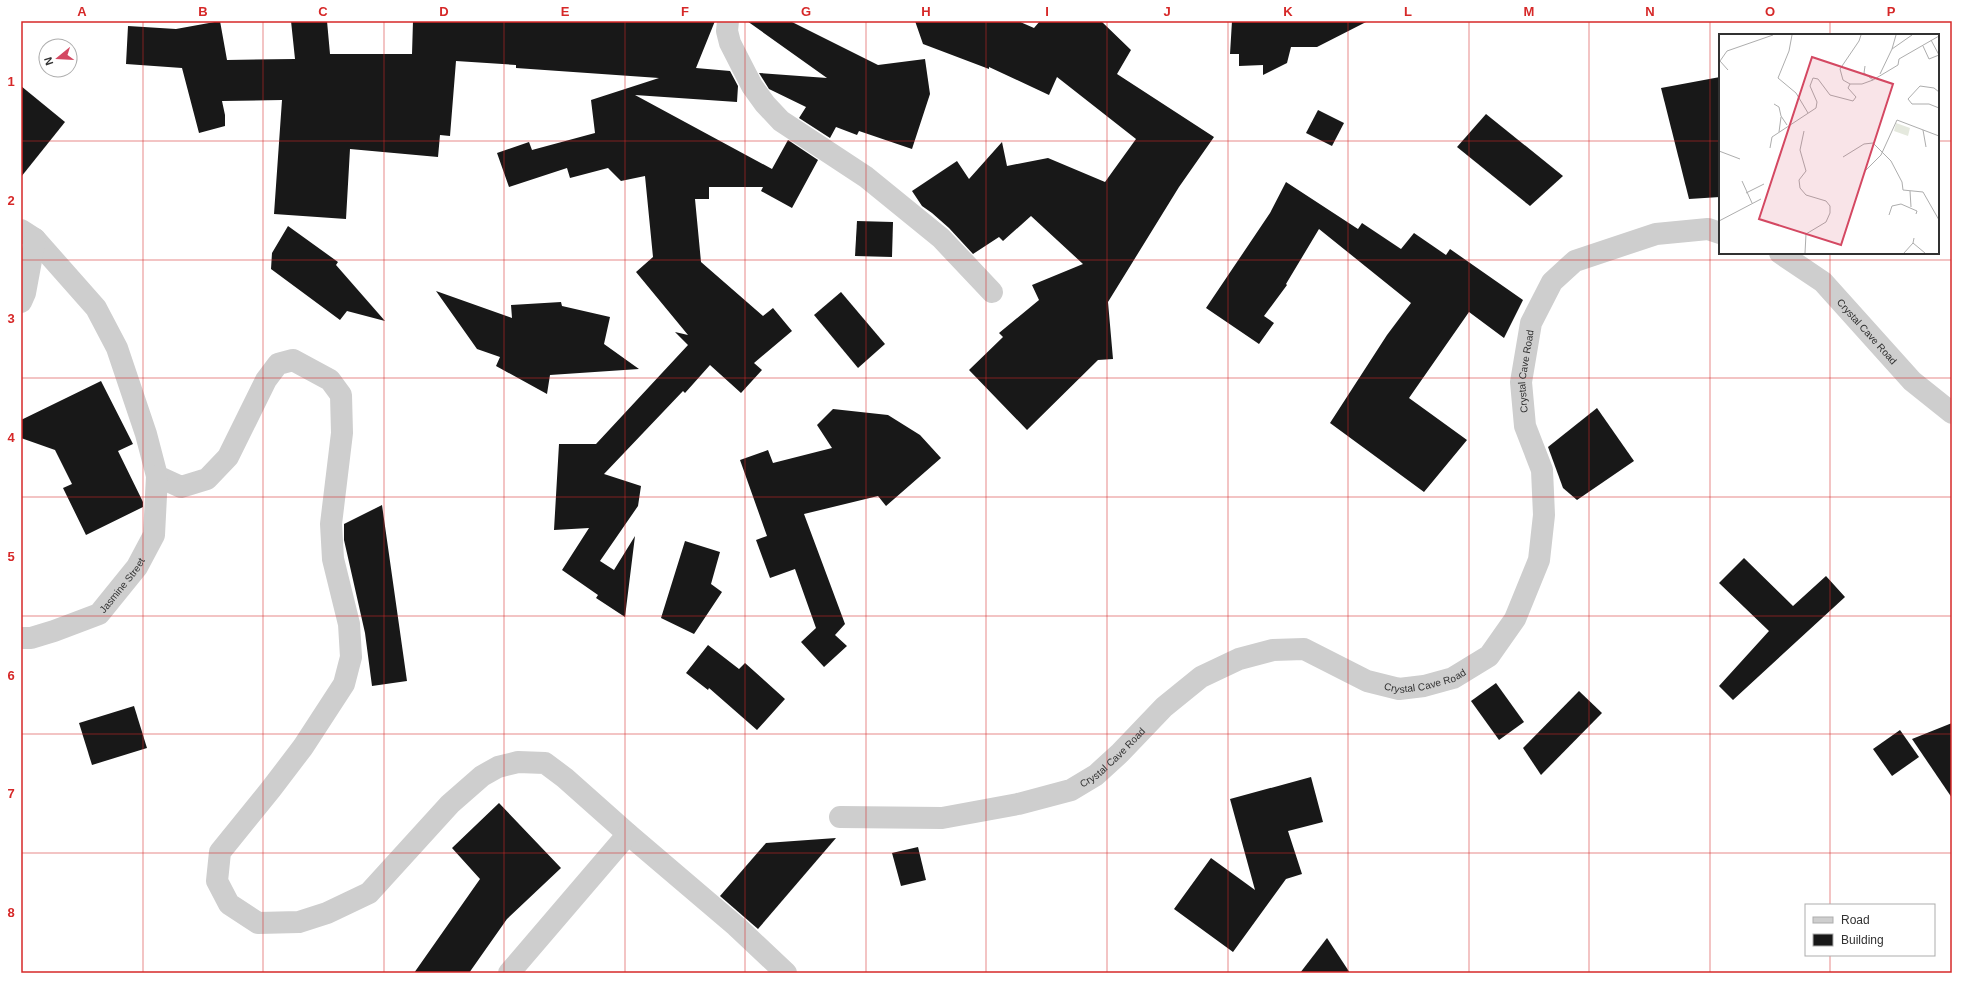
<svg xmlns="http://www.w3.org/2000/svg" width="1973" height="994" font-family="Arial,sans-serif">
<rect width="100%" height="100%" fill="#fff"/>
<!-- building -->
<g fill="#181818">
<polygon points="220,21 227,60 295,59 291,21 327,21 330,54 412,54 413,21 715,21 696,68 730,71 738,86 737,102 635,95 772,169 788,140 818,160 792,208 761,191 763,187 709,187 709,199 695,199 701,262 763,316 773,308 792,331 754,363 762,370 741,393 710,365 685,393 683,391 604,474 641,486 638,506 600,561 614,570 635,536 625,617 596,598 598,595 562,570 589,528 554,530 559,444 596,444 688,345 675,332 688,335 636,272 653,257 645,176 621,181 608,168 570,178 567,168 509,187 497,153 529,142 532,150 595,133 591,100 659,78 516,68 516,65 456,61 450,136 440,135 438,157 350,149 346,219 274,214 282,100 222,101 225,115 225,126 199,133 182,68 126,64 128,26 176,29"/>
<polygon points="747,21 790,21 878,65 925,59 930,94 912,149 859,131 857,135 836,127 830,138 799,118 806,107 769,89 759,73 827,78"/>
<polygon points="915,21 1018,21 1034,28 1040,21 1101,21 1131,50 1117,74 1214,137 1179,187 1108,302 1113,359 1098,360 1027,430 969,370 1003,337 999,333 1039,300 1032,285 1083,264 1031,216 1003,241 999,237 973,254 949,228 932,213 922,206 912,191 957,161 969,179 1002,142 1007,166 1048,158 1105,182 1136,139 1057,77 1049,95 989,67 989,69 923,44"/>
<polygon points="1232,21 1368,21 1317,47 1291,47 1287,63 1263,75 1263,65 1239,66 1239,54 1230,54"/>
<polygon points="1720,77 1720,197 1689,199 1661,88"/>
<polygon points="21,86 65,122 21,177"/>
<polygon points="1318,110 1344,123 1332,146 1306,133"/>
<polygon points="1486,114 1563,176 1530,206 1457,147"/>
<polygon points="1286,182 1358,229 1362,223 1401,249 1414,233 1446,255 1450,249 1523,300 1504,338 1469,312 1409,398 1467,440 1424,492 1330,423 1387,335 1411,303 1319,229 1286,284 1287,285 1264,316 1274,323 1259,344 1206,308 1270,213"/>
<polygon points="857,221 893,222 892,257 855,256"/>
<polygon points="288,226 338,262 336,265 385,321 347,311 340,320 271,269 272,253"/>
<polygon points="436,291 512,318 511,305 561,302 562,306 610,317 604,344 639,369 550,375 547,394 496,366 500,357 477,349"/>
<polygon points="841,292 885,344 858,368 814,315"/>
<polygon points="101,381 133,444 118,451 143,502 143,507 86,535 63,488 72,484 55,450 21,438 21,420"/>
<polygon points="1597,408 1634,461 1577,500 1563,488 1548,447"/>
<polygon points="833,409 888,415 920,435 941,458 886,506 878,496 804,514 845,624 835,635 847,646 824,667 801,642 816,628 795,569 770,578 756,540 767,536 740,460 768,450 773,463 832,448 817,425"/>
<polygon points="382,505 407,681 372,686 365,633 344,540 344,524"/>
<polygon points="685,541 720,552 711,584 722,592 694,634 661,618"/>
<polygon points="1744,558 1793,606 1826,576 1845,597 1733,700 1719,686 1769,631 1719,583"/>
<polygon points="708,645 739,669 745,663 785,699 757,730 709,688 708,690 686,673"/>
<polygon points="1496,683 1524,722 1499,740 1471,701"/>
<polygon points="1579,691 1602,713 1541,775 1523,748"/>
<polygon points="134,706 147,748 92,765 79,723"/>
<polygon points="1952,723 1952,798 1912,739"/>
<polygon points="1900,730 1919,757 1892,776 1873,749"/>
<polygon points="1311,777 1323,822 1288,831 1302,874 1286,879 1233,952 1174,909 1211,858 1255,890 1230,799"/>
<polygon points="499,803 561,868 507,919 469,973 414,973 480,879 452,848"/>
<polygon points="836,838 758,929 720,896 766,843"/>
<polygon points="918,847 926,880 901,886 892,853"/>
<polygon points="1327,938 1350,973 1300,973"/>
</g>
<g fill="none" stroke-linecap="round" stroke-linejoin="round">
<!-- street -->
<g stroke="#cecece" stroke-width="22">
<polyline points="728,21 727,31 730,43 752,86 765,104 781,121 866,177 941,238 992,292"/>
<polyline points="21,230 35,239 96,308 117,348 146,434 157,476 181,487 207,479 228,457 266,380 278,364 293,360 330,380 341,395 342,433 331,524 333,559 349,624 351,657 344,684 303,747 271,789 220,852 217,881 229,904 258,923 299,922 327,913 369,893 450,804 482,776 498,767 518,762 545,763 565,778 628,834 736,926 786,973"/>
<path id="s1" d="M 1780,253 L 1823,282 L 1912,381 L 1952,413"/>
<polyline points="21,302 25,293 35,239"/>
<path id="s2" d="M 21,638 L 31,638 L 54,631 L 99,614 L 137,567 L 154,535 L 157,476"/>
<path id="s3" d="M 840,817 L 942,818 L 1018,804 L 1071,790 L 1096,775 L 1120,753 L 1164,707 L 1201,677 L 1239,659 L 1273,650 L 1304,649 L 1367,681 L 1399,689 L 1424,686 L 1453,678 L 1489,656 L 1515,619 L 1539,560 L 1544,515 L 1542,470 L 1525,426 L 1521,382 L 1531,323 L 1552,282 L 1575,261 L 1656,234 L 1708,229 L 1720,233"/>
<polyline points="509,973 628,834"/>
</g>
</g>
<!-- grid -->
<path fill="none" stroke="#d62828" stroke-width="1" stroke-opacity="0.55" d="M 143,21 L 143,973M 263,21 L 263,973M 384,21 L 384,973M 504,21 L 504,973M 625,21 L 625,973M 745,21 L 745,973M 866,21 L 866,973M 986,21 L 986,973M 1107,21 L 1107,973M 1228,21 L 1228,973M 1348,21 L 1348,973M 1469,21 L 1469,973M 1589,21 L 1589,973M 1710,21 L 1710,973M 1830,21 L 1830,35M 21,141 L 1720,141M 1938,141 L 1952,141M 1830,253 L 1830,905M 21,260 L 1952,260M 21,378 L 1952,378M 21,497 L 1952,497M 21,616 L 1952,616M 21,734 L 1952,734M 21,853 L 1952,853M 1830,955 L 1830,973"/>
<g text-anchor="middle" stroke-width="4" stroke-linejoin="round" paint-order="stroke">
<!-- street labels -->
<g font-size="10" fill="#313131" stroke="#fff">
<text dy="4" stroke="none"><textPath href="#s1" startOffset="118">Crystal Cave Road</textPath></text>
<text dy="4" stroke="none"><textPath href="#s3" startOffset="1018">Crystal Cave Road</textPath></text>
<text dy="4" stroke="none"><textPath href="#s2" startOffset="119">Jasmine Street</textPath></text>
<text dy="4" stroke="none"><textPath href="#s3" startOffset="646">Crystal Cave Road</textPath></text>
<text dy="4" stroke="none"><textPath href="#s3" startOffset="287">Crystal Cave Road</textPath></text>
</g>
</g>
<!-- overview -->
<g transform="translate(1719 34)">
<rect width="220" height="220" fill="#fff"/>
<path d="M 177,89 L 191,94 L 189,102 L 175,97 Z" fill="#e5e9de"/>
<path fill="none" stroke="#adadad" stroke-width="1" d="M 73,1 L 70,17 L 59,44 L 77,59 L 89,79M 212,6 L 220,21M 204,12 L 210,25 L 220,21M 173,15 L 177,1M 146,32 L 145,39 L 154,46M 9,36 L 1,27 L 8,17 L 54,1M 161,40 L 173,15 L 193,1M 131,50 L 124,46 L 121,35 L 140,7 L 142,1M 220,58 L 215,54 L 201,52 L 189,65 L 193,70 L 210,70 L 220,74M 55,70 L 60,73 L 62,82 L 68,91M 204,96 L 207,113M 85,97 L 81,116 L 87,137 L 80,146 L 81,154 L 87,161 L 107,167 L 111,172 L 111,179 L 107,188 L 87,200 L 86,219M 60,98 L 62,83M 51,114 L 53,103 L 97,74 L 98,68 L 91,52 L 94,44 L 99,45 L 111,61 L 134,67 L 137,63 L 129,54 L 131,50 L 143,50 L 154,46 L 179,31 L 180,25 L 220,2M 0,117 L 21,125M 124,123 L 145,110 L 154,109 L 172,127 L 183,148 L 184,156 L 204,158 L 220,186M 147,136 L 162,121 L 178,86 L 220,102M 23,147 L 33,169M 191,157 L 192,173M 27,159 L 45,150M 170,181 L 173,172 L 182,170 L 198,177 L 197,180M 0,187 L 42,165M 195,204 L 194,209 L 206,219M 185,219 L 194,209"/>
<path fill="#d44862" fill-opacity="0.15" stroke="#d44862" stroke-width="2" d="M 93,23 L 174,50 L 122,211 L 40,185 Z"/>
<rect width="220" height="220" fill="none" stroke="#313131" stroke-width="2"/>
</g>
<!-- border -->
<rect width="1973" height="994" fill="none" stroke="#ffffff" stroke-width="44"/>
<!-- legend -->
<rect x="1805" y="904" width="130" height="52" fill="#ffffff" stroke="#adadad"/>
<rect x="1813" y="917" width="20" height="6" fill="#cecece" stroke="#adadad"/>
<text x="1841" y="924" font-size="12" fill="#313131">Road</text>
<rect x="1813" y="934" width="20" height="12" fill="#181818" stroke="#adadad"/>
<text x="1841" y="944" font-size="12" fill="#313131">Building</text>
<!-- north arrow -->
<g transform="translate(58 58) rotate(252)"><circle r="19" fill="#ffffff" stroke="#adadad"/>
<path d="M0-3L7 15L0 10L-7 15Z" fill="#d44862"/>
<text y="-6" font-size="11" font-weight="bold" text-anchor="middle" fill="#313131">N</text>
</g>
<rect x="22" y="22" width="1929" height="950" fill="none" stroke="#d62828" stroke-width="1.5"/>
<g font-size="13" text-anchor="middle" font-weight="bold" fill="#d62828">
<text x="82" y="16">A</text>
<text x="203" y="16">B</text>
<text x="323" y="16">C</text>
<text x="444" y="16">D</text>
<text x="565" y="16">E</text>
<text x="685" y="16">F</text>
<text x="806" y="16">G</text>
<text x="926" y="16">H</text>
<text x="1047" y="16">I</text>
<text x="1167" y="16">J</text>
<text x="1288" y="16">K</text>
<text x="1408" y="16">L</text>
<text x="1529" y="16">M</text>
<text x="1650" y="16">N</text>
<text x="1770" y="16">O</text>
<text x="1891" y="16">P</text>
<text x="11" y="86">1</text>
<text x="11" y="205">2</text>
<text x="11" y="323">3</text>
<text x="11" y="442">4</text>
<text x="11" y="561">5</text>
<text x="11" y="680">6</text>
<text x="11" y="798">7</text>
<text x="11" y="917">8</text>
</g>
</svg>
